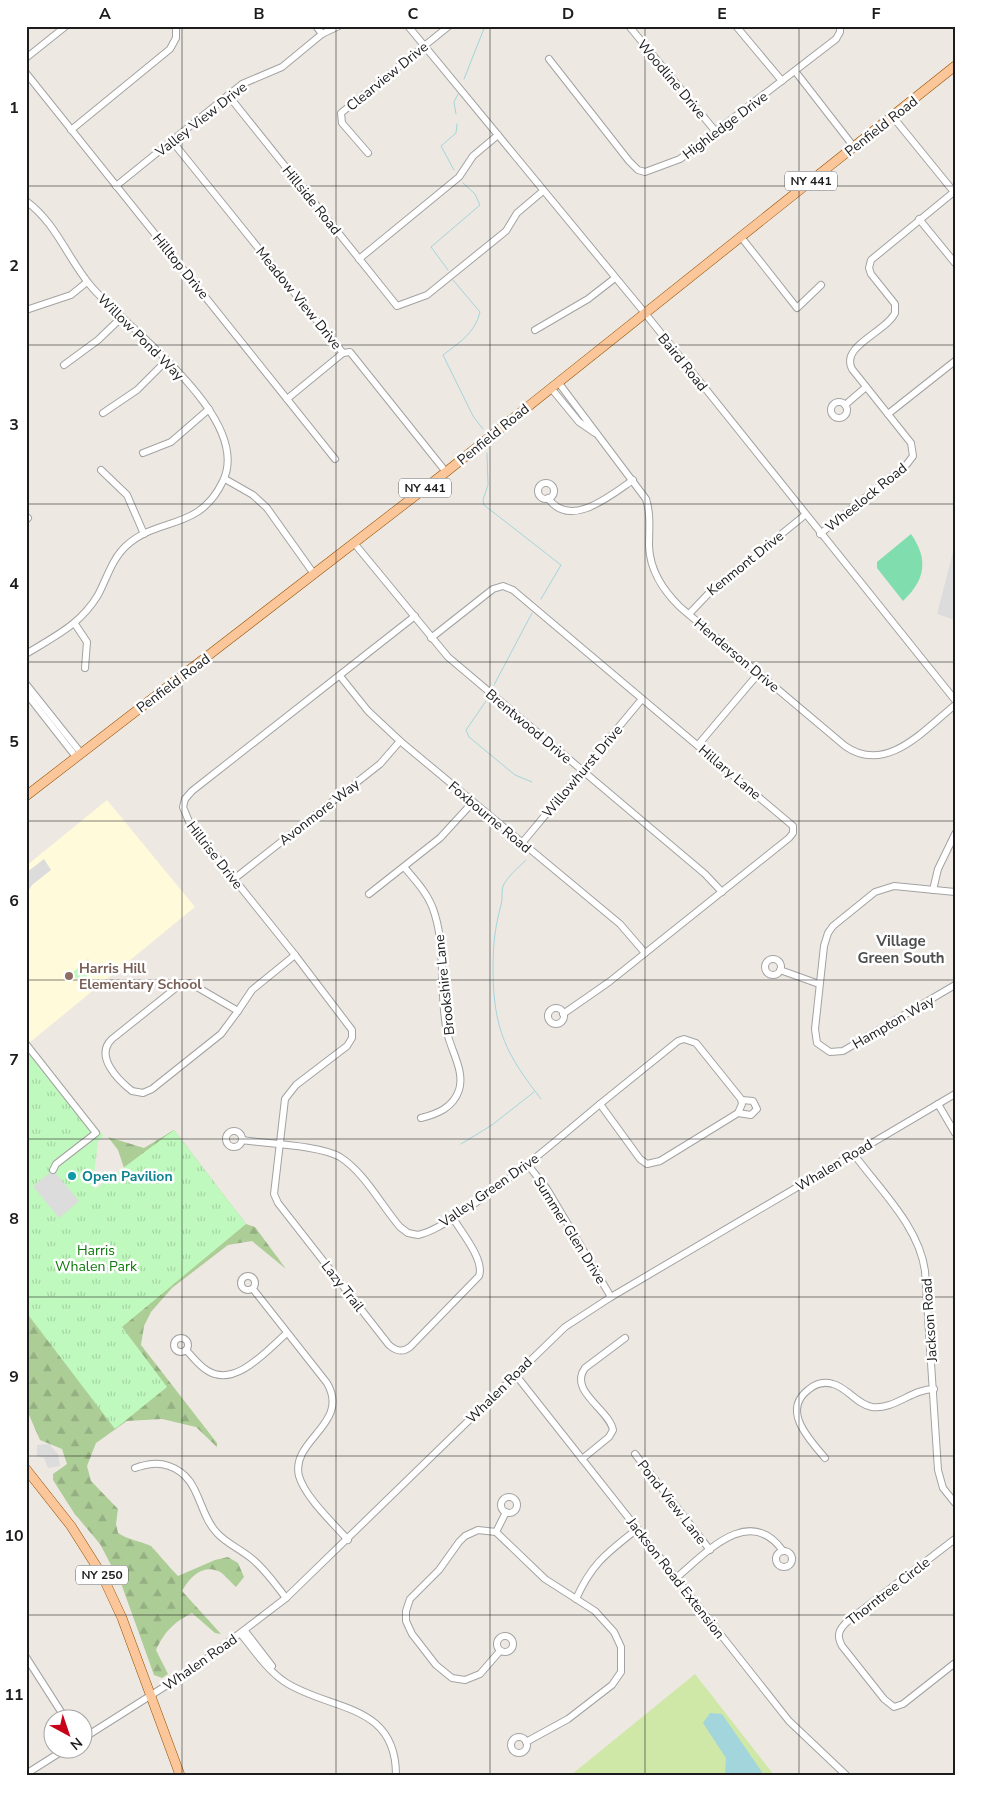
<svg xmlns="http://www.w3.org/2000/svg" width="981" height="1801" font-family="'Nunito Sans',sans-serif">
<defs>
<pattern id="forest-firs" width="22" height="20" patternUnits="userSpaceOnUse" patternTransform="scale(1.25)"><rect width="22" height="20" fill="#adcd97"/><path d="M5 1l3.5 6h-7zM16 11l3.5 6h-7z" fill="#94af82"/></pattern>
<pattern id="park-tufts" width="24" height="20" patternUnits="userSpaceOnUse" patternTransform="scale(1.25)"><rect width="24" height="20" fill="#c0f9be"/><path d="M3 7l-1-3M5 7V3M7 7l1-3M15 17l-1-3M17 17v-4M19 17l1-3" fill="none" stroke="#a4d5a3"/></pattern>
</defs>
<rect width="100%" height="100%" fill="#eee8e2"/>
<!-- education -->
<polygon fill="#fffada" points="107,800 195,907 29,1043 26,1040 26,866"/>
<!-- grass -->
<polygon fill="#cfe8a7" points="695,1674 774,1775 571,1775"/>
<!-- forest -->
<path fill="url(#forest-firs)" d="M 174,1130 L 246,1224 L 255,1227 L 286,1269 L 252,1241 L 228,1245 L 172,1288 L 151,1312 L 144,1326 L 141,1345 L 217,1443 L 217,1447 L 196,1427 L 162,1419 L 127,1421 L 96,1443 L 87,1466 L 91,1481 L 118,1509 L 116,1524 L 118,1533 C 128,1540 140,1541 151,1546 C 153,1548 173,1571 178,1576 L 215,1560 L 228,1557 L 238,1563 L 244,1577 L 236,1587 C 231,1583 224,1573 218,1571 C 201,1564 189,1579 182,1591 L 221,1634 L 215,1633 L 192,1613 C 174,1622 165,1631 156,1650 L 168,1674 L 162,1678 L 154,1675 L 122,1586 L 100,1544 L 74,1513 L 53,1480 L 53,1474 L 67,1464 L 62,1449 L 40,1440 L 26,1408 L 26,1245 L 124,1168 L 118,1150 L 108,1137 L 144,1148 Z"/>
<!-- park -->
<g fill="url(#park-tufts)">
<polygon points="88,959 96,969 80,983 72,973"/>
<polygon points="26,1047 90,1127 94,1124 104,1136 98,1141 93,1185 95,1189 174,1130 246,1224 122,1327 167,1387 115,1429 26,1312"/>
</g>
<!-- pitch -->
<path fill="#7fddae" d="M 911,534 C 929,560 925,580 903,601 L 877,568 L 877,562 Z"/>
<!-- parking -->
<g fill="#dcdcdc">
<polygon points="953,552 955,553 955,620 937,614"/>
<polygon points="44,859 51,870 32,885 26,894 26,873"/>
<polygon points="53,1170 79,1201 59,1218 33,1186"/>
<polygon points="49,1444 58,1454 60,1466 48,1468 44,1458 37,1456 37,1445"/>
</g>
<!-- water -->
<polygon fill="#a2d5dc" points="710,1713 722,1714 764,1775 725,1775 726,1758 703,1723"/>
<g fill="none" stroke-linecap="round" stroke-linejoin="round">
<!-- stream -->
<g stroke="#a2d5dc" stroke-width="1">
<polyline points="464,79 485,26"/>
<polyline points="456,114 454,102 458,94"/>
<polyline points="454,170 441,146 456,133 457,124"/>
<polyline points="448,270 431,247 480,205 475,194 463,183"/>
<path d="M 453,280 L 480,312 C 475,333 460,342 443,355 L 473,416 L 483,429"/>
<polyline points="487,453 488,485 483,500 484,505 561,565 541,599"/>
<polyline points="494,685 532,613"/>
<polyline points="486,701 466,730 469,737 515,775 532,782"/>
<path d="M 526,860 C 519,867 506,878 503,886 C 501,892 503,899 501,905 C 494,931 493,947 493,973 C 494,1030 506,1054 541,1099"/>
<polyline points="461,1144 492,1125 534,1092"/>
</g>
<defs>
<g id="minor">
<polyline points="316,26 322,34"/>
<polyline points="408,26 644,312 955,700"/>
<polyline points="629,26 716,132"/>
<polyline points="736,26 782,81"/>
<polyline points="26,58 66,26"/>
<polyline points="549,59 629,161 638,170 645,172 680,159 836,39 840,32 840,26"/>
<polyline points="795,71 854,147"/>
<polyline points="26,73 335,459"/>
<polyline points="228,95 397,306 427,295 506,231 517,213 543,191"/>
<polyline points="893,117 954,192"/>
<polyline points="71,130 170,49 176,38 176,26"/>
<polyline points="172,141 343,353"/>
<polyline points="368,153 342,123 341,113 449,26"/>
<polyline points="116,186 242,84 282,67 322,34 339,26"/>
<path d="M 26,201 C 56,223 67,257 90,285 C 125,328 254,417 223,481 C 199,532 158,516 126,546 C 112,559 107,578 98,595 C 80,625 55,636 26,654"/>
<polyline points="919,219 955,263"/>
<polyline points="741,237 797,308 821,285"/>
<polyline points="359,259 459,177 473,156 498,135"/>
<polyline points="26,310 71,295 87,282"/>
<polyline points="535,330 588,299 615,278"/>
<polyline points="64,365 98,340 122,317"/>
<path d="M 558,382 L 646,499 C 651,515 649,529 649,546 C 650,571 663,590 680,607 L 845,746 C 886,775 924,730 955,705"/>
<polyline points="551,388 579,422 595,433"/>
<polyline points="287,399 343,353 350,352 446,472"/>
<circle cx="839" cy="410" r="8"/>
<polyline points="845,405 866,387"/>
<polyline points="103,413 137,390 167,360"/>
<polyline points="888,414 955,361"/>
<polyline points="143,453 171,442 209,409"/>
<polyline points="101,470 127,495 144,534"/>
<polyline points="225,479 253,495 267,508 314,574"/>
<circle cx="546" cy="491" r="8"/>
<path d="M 548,498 C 570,530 611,495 633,480"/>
<polyline points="26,520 28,518"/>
<path d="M 820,534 L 907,464 L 913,456 L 911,443 L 852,369 C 840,346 886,332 895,313 L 895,304 L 871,274 L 869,268 L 871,260 L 955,191"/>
<polyline points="354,543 448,657 705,874 722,892"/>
<polyline points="689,614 710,592 805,515"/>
<path d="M 415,616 L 192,791 L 185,799 L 183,807 L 190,824 L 295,955 L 352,1030 L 352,1038 L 347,1046 L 296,1085 L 285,1099 L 274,1194 L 278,1203 L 389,1345 C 396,1351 402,1353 410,1347 L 479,1276 C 485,1260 461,1232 453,1218"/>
<polyline points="75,624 87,642 85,668"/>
<polyline points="431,638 493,589 503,586 513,590 793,826 793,833 789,838 609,982 563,1014"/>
<polyline points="340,676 368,711 400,741 620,924 645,953"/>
<polyline points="26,684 81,753"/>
<polyline points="26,693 76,757"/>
<polyline points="698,745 758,674"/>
<polyline points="522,843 642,699"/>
<path d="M 404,867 C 417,882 430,896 435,915 C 446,950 439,995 447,1032 C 451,1051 465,1071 459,1090 C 453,1108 437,1114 421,1118"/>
<polyline points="234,879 380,764 400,741"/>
<polyline points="933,890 938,869 955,834"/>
<polyline points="955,892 894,886 875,892 833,926 828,933 824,946 815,1029 817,1043 830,1052 843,1051 955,985"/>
<polyline points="369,894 440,838 473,802"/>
<circle cx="773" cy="967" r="8"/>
<polyline points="780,970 819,984"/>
<path d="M 190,983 L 238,1011 L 221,1034 L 152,1089 L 143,1093 L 132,1091 C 118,1080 94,1056 112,1039 L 177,987 Z"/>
<circle cx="556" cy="1016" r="8"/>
<polyline points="238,1011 252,990 295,955"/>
<polygon points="684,1039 696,1043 741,1099 742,1104 738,1113 660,1161 647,1164 640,1159 600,1104 678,1041"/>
<polyline points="26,1044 96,1133 56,1164 53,1170"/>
<polyline points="938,1104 955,1133"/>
<polyline points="738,1113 751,1115 757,1109 753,1101 742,1100"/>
<circle cx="234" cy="1139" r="8"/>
<path d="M 242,1140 C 267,1144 319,1145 340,1157 C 365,1173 381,1205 400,1227 L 408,1233 L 418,1235 C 435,1231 451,1219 465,1210 C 513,1178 556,1141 600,1104"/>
<path d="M 853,1153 C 879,1189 919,1226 925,1271 L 938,1470 L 943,1488 L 955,1503"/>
<polyline points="528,1165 547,1189 611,1297"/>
<circle cx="248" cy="1283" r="7"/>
<path d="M 253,1289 L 327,1383 C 351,1424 290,1440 299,1476 C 305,1497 333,1523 348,1540"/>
<circle cx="181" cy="1345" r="7"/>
<path d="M 186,1350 C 193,1357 199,1366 208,1371 C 236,1388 268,1349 287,1333"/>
<polyline points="515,1374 789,1721 846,1775"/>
<polyline points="635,1454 710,1550"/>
<path d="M 825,1458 C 810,1440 781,1411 808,1390 C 815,1384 823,1381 833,1384 C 848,1388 856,1404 872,1407 C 894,1410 912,1389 934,1389"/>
<path d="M 582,1459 L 609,1437 L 613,1430 C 609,1409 568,1391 585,1368 L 625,1338"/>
<path d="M 135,1468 C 147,1464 157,1462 169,1466 C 201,1477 197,1512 217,1533 C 226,1543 240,1549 251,1558 C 265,1569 275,1584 286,1598"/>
<circle cx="509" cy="1505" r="8"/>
<polyline points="496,1532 506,1512"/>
<path d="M 955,1539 L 848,1621 C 839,1629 836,1635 842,1646 L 884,1699 L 894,1707 L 903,1704 L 955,1663"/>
<circle cx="784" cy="1559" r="8"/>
<path d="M 676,1578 C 705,1554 749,1503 783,1551"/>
<path d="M 576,1599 C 592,1563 607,1553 637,1529"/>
<polyline points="245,1631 272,1666"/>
<path d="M 241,1634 C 254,1650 267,1670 285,1682 C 329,1711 396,1702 396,1775"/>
<circle cx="505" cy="1644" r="8"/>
<polyline points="500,1651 480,1674 465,1680 452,1678 436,1665 412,1634 406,1621 406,1611 410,1599 439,1570 459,1542 465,1536 478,1530 496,1532 545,1579 595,1611 614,1632 621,1647 621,1672 612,1685 568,1719 526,1742"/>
<polyline points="26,1657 65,1718"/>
<circle cx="519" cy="1745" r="8"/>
<polyline points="82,1739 197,1666 286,1598 565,1327 611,1297 955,1094"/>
<polyline points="26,1774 67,1748"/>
</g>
<g id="major">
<polyline points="26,796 446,472 955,66"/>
<polyline points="26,1469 71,1526 102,1575 122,1618 180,1775"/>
</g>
</defs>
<!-- minor casing -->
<use href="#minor" stroke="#a3a3a3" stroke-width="8"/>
<!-- major casing -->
<use href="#major" stroke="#945201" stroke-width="10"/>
<!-- minor -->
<use href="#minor" stroke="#fff" stroke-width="6"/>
<!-- major -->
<use href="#major" stroke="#fbc699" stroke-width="9"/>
</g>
<!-- grid -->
<path fill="none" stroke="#1c1c1c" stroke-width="1" stroke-opacity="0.55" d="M 182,26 L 182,1775M 336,26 L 336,1775M 490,26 L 490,1775M 645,26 L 645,1775M 799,26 L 799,1775M 26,186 L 955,186M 26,345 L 955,345M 26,504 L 955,504M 26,662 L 955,662M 26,821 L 955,821M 26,980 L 955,980M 26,1139 L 955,1139M 26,1297 L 955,1297M 26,1456 L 955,1456M 26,1615 L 955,1615"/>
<!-- markers -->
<circle fill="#8d6e63" stroke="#fff" stroke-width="2" cx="69" cy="976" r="5"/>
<circle fill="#0f9aa8" stroke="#fff" stroke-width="2" cx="72" cy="1176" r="5"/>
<g text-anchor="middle" stroke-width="5" stroke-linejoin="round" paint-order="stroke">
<!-- shield labels -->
<g fill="#fff" stroke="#606060" stroke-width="1">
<rect x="785" y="171.5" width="52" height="19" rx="4"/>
<rect x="399" y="478.5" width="52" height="19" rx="4"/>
<rect x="76" y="1565.5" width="52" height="19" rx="4"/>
</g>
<g font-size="12" font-weight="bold" fill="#1c1c1c">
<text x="811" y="185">NY 441</text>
<text x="425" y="492">NY 441</text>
<text x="102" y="1579">NY 250</text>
</g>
<!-- street labels -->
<g font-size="14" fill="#1c1c1c" stroke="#fff">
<text transform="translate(387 76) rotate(-39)" y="5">Clearview Drive</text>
<text transform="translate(672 79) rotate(50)" y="5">Woodline Drive</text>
<text transform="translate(201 119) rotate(-38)" y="5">Valley View Drive</text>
<text transform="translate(725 125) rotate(-37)" y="5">Highledge Drive</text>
<text transform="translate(881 126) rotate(-38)" y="5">Penfield Road</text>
<text transform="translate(312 200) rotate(51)" y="5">Hillside Road</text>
<text transform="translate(181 266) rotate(51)" y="5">Hilltop Drive</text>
<text transform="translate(299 298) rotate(51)" y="5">Meadow View Drive</text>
<text transform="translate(141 337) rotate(45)" y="5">Willow Pond Way</text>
<text transform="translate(683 362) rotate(51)" y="5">Baird Road</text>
<text transform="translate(493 434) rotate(-39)" y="5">Penfield Road</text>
<text transform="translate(866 497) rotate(-39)" y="5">Wheelock Road</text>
<text transform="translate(745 563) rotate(-39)" y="5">Kenmont Drive</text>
<text transform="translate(737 655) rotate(40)" y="5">Henderson Drive</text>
<text transform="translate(173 683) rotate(-37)" y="5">Penfield Road</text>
<text transform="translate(529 726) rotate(40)" y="5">Brentwood Drive</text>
<text transform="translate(582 771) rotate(-50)" y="5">Willowhurst Drive</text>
<text transform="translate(730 772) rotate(40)" y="5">Hillary Lane</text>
<text transform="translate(319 812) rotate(-38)" y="5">Avonmore Way</text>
<text transform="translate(490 817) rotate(40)" y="5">Foxbourne Road</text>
<text transform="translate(215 855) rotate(52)" y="5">Hillrise Drive</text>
<text transform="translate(444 985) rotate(-96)" y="5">Brookshire Lane</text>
<text transform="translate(893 1022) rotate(-30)" y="5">Hampton Way</text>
<text transform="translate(834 1165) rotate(-31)" y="5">Whalen Road</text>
<text transform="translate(489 1190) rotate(-35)" y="5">Valley Green Drive</text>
<text transform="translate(570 1230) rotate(58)" y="5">Summer Glen Drive</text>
<text transform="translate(343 1286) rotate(52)" y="5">Lazy Trail</text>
<text transform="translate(929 1320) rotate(-94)" y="5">Jackson Road</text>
<text transform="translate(499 1390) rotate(-45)" y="5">Whalen Road</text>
<text transform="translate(672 1502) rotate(52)" y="5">Pond View Lane</text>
<text transform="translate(676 1578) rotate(52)" y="5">Jackson Road Extension</text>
<text transform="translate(888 1591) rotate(-38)" y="5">Thorntree Circle</text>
<text transform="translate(200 1662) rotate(-35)" y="5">Whalen Road</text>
</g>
<!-- education labels -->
<g font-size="14" font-weight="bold" fill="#785e54" stroke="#fff" text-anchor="start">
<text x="79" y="973">Harris Hill<tspan x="79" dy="16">Elementary School</tspan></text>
</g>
<!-- culture labels -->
<g font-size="14" font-weight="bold" fill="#0d838f" stroke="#fff" text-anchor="start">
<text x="82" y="1181">Open Pavilion</text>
</g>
<!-- park labels -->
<g font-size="14" fill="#0f790c" stroke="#fff">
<text x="96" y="1255">Harris<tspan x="96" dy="16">Whalen Park</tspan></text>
</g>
<!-- neighbourhood labels -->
<g font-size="15" font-weight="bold" fill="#4f4f4f" stroke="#fff">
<text x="901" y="946">Village<tspan x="901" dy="17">Green South</tspan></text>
</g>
</g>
<!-- border -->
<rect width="981" height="1801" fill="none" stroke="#ffffff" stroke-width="55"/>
<!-- north arrow -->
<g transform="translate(68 1734) rotate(140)"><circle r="24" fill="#ffffff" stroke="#a4a4a4"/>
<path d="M0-4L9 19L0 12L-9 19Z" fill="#c80118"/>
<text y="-8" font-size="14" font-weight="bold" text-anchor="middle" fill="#1c1c1c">N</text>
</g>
<rect x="28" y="28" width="926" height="1746" fill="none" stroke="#1c1c1c" stroke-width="2"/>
<g font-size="16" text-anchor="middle" font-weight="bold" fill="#1c1c1c">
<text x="105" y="19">A</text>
<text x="259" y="19">B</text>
<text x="413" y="19">C</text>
<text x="568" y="19">D</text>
<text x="722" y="19">E</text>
<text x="876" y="19">F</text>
<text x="14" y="113">1</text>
<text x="14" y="271">2</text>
<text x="14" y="430">3</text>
<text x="14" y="589">4</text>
<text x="14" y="747">5</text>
<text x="14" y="906">6</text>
<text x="14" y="1065">7</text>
<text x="14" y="1224">8</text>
<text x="14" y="1382">9</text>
<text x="14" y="1541">10</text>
<text x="14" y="1700">11</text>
</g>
</svg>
